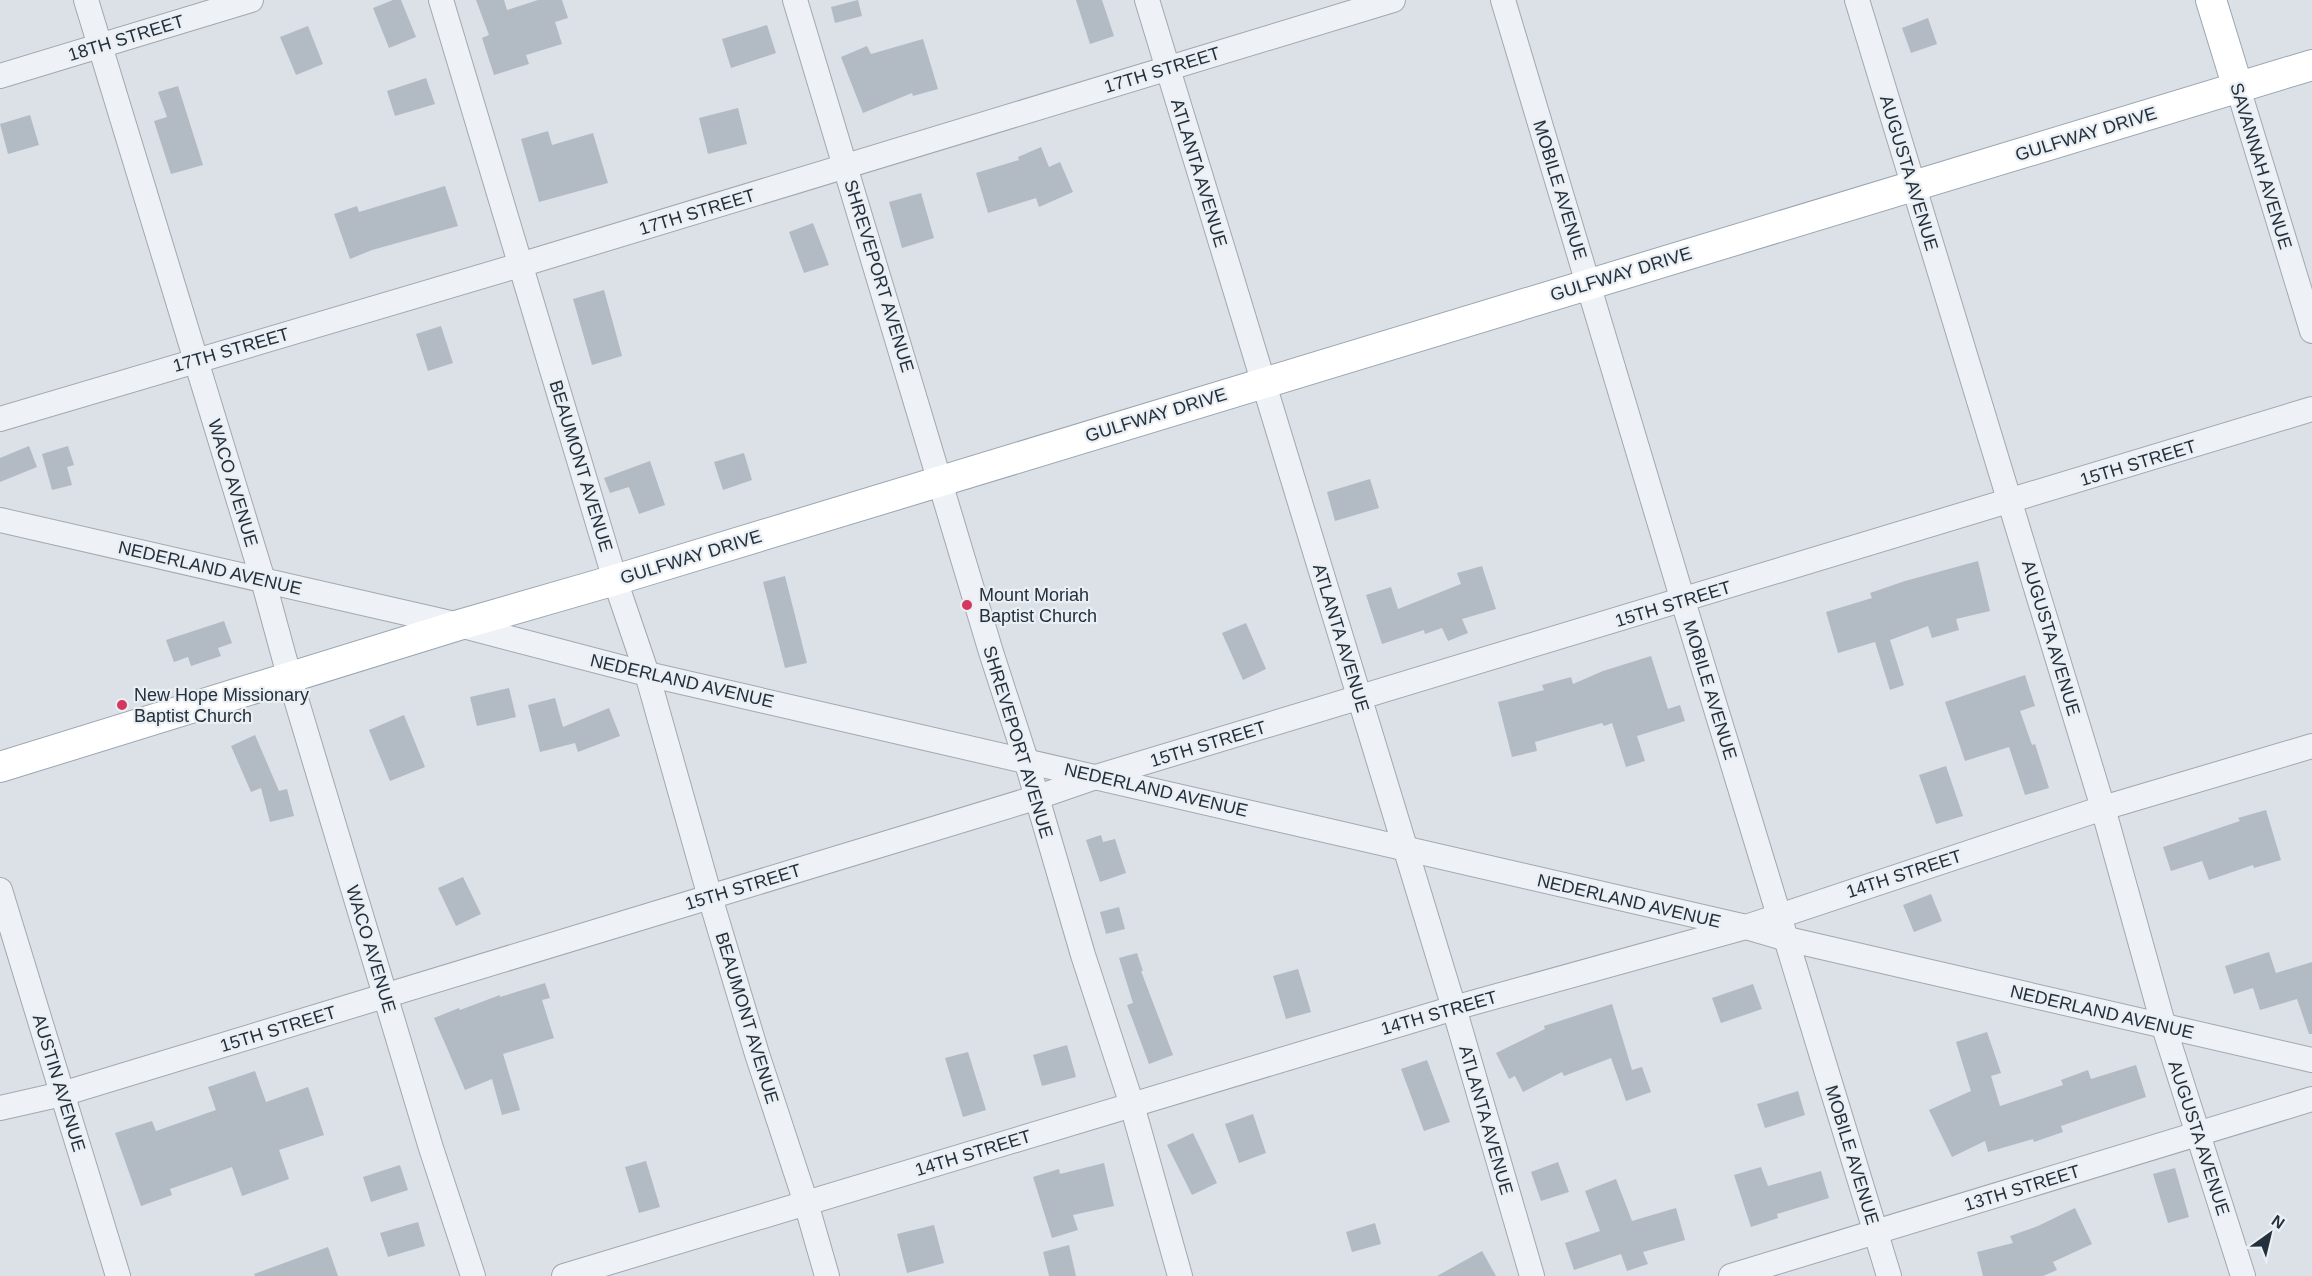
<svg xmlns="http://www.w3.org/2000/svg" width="2312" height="1276" font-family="Helvetica,sans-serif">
<rect width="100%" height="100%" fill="#dbe1e6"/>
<!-- building -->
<g fill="#b2bac3">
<polygon points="393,0 401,0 416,37 389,48 373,8"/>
<polygon points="476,0 504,0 507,10 538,0 562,0 568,18 555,22 562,44 526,55 529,64 494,75 482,38 489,35"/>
<polygon points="858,0 862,16 835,23 831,7"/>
<polygon points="1076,0 1102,0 1114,36 1090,44"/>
<polygon points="1928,18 1937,44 1911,53 1902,28"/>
<polygon points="767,25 776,53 731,68 722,39"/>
<polygon points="308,26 323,64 296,75 280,37"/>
<polygon points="923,39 938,89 913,96 912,93 863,113 841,57 867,46 871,54"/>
<polygon points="426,78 435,104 395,116 387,91"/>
<polygon points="178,86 203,165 171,174 154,121 167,117 158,92"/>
<polygon points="738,108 747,144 708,154 699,118"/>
<polygon points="30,115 39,145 8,154 0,124"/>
<polygon points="548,131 552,145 593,133 608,183 539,202 521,139"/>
<polygon points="1041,147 1049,167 1060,162 1073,192 1039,207 1036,198 988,213 976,173 1019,160 1018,157"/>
<polygon points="445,186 458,226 372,250 350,259 334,214 357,206 359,212"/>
<polygon points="921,193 934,238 902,248 889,202"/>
<polygon points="813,223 829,265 804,273 789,232"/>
<polygon points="604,290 622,356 592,365 573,299"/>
<polygon points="441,326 453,363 428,371 416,334"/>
<polygon points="29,446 37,467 0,482 0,458"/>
<polygon points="68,446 74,465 67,467 72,485 52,490 42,454"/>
<polygon points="744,453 752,480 723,490 714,462"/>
<polygon points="650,461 665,505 639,514 629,487 610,493 604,478"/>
<polygon points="1370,479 1379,508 1335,521 1327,492"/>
<polygon points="1978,561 1990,611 1956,619 1959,630 1932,638 1928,626 1890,640 1904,685 1890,690 1875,642 1838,653 1826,612 1872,598 1870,593 1905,581"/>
<polygon points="1482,566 1496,609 1462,619 1468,633 1448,641 1442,628 1425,634 1424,630 1382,644 1366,595 1391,587 1398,609 1461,584 1457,573"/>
<polygon points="785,576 807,663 785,668 763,582"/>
<polygon points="224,621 232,643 218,648 221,656 191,666 188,657 174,662 166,640"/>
<polygon points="1246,623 1266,669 1243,680 1222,633"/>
<polygon points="1651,656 1668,709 1680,705 1685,721 1637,736 1645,761 1626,767 1612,723 1604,726 1602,723 1535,742 1537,751 1512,757 1498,702 1544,690 1542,685 1571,677 1573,684 1603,671"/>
<polygon points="2025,675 2035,706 2020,711 2032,745 2035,744 2049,788 2025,795 2009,747 1965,761 1945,702"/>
<polygon points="509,688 516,717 477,726 470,697"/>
<polygon points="555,698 563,727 609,708 620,736 578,752 575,743 540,752 528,705"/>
<polygon points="404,715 425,767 390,781 369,730"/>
<polygon points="255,735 279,791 287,789 294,816 270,822 261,788 251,792 231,746"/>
<polygon points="1946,766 1963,816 1936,824 1919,775"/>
<polygon points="2266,810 2281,860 2254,868 2253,865 2209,880 2202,861 2171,871 2163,847 2240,821 2238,818"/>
<polygon points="1101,835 1103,842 1115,839 1126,873 1100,882 1086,840"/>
<polygon points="463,877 481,914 456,926 438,888"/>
<polygon points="1931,894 1942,921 1914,932 1903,905"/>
<polygon points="1119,907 1125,929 1106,934 1100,912"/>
<polygon points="2269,952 2276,973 2312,962 2312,1034 2309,1034 2297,999 2260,1010 2253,988 2234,994 2225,966"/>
<polygon points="1137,953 1143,971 1141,971 1173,1055 1149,1064 1127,1005 1133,1003 1119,958"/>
<polygon points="1298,969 1311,1012 1286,1019 1273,976"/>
<polygon points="545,983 550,998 542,1000 554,1038 503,1054 520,1110 502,1115 492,1079 465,1090 434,1018 459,1008 460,1010 500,995 500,997"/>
<polygon points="1753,984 1762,1009 1721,1023 1712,998"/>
<polygon points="1612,1004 1632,1070 1642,1067 1651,1092 1626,1101 1611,1058 1564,1076 1562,1072 1523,1092 1515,1076 1509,1079 1496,1053 1545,1029 1544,1026"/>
<polygon points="1987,1032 2001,1073 1991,1076 2000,1106 2063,1085 2061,1080 2088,1070 2091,1079 2136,1065 2146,1097 2061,1126 2063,1132 2034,1142 2033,1139 1988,1152 1985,1141 1952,1157 1929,1110 1971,1091 1956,1042"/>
<polygon points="1067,1045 1076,1077 1042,1086 1033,1055"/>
<polygon points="968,1052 986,1110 963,1117 945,1058"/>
<polygon points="1427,1060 1450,1122 1424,1131 1401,1069"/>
<polygon points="255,1071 266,1102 308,1087 324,1135 279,1150 289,1179 242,1196 232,1167 170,1189 172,1195 141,1206 115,1133 152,1121 156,1131 216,1110 208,1087"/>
<polygon points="1798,1091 1805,1115 1765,1128 1757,1104"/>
<polygon points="1253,1114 1266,1153 1239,1163 1225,1124"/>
<polygon points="1193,1133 1217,1183 1192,1195 1167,1145"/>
<polygon points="646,1161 660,1207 639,1213 625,1167"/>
<polygon points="1558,1162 1569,1192 1541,1201 1531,1172"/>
<polygon points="1104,1163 1114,1206 1073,1215 1078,1230 1052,1238 1033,1177 1059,1169 1060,1174"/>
<polygon points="400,1165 408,1190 371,1202 363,1177"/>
<polygon points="1761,1167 1768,1186 1821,1171 1829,1198 1777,1214 1778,1218 1751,1227 1734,1175"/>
<polygon points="2175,1168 2189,1217 2168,1223 2153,1174"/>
<polygon points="1616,1179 1632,1221 1676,1208 1685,1240 1643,1252 1648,1264 1627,1271 1621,1254 1574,1270 1565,1243 1600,1231 1585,1191"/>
<polygon points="2075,1208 2092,1244 2053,1262 2057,1270 2043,1276 1983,1276 1977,1252 2013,1243 2010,1236 2038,1226"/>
<polygon points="418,1222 425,1246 388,1257 380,1233"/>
<polygon points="1375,1223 1381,1244 1352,1252 1346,1232"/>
<polygon points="934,1225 944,1263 907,1273 897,1234"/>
<polygon points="1069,1245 1076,1276 1049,1276 1043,1252"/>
<polygon points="328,1247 338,1276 255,1276 254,1274"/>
<polygon points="1482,1251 1496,1276 1437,1276"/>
</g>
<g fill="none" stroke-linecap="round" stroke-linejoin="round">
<defs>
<g id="minor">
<polyline points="86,0 263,580 290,679 431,1148 473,1276"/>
<polyline points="441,0 615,580 647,674 710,897 757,1054 806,1203 827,1276"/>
<polyline points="795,0 991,652 1026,760 1083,955 1132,1105 1180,1276"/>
<polyline points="1147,0 1454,1008 1532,1276"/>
<polyline points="1503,0 1683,601 1889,1276"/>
<polyline points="1857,0 2103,808 2164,1027 2243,1276"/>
<polyline points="0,76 251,0"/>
<polyline points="2238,88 2312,331"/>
<polyline points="0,419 520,265 1393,0"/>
<polyline points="0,520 459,625 647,674 1746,927 1787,939 2312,1060"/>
<polyline points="0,890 118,1276"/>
<polyline points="0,1108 62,1094 1035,798 1096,777 2312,409"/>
<polyline points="564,1276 1454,1008 1746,927 2103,808 2312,746"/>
<polyline points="1731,1276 2312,1099"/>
</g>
<g id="major">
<polyline points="2211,0 2238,88"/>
<polyline points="0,767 459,625 615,580 2312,65"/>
</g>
</defs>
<!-- minor casing -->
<use href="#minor" stroke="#a1a8b0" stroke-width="26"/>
<!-- major casing -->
<use href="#major" stroke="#9aa6b2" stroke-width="32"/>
<!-- minor -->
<use href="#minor" stroke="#eef1f5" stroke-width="24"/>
<!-- major -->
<use href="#major" stroke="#fff" stroke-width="30"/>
</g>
<!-- markers -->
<g fill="#d4385e" stroke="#eaeff4" stroke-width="2">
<circle cx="967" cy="605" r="6"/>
<circle cx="122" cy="705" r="6"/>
</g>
<g text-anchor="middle" stroke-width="4.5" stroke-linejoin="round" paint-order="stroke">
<!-- street labels -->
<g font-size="18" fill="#25303d" stroke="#eaeff4">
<text transform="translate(126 38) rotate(-17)" y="6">18TH STREET</text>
<text transform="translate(1162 70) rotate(-17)" y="6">17TH STREET</text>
<text transform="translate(2086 134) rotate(-17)" y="6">GULFWAY DRIVE</text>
<text transform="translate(2261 166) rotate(73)" y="6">SAVANNAH AVENUE</text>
<text transform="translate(1199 173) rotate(73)" y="6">ATLANTA AVENUE</text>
<text transform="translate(1909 173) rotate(73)" y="6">AUGUSTA AVENUE</text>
<text transform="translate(1560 190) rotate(73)" y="6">MOBILE AVENUE</text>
<text transform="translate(697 212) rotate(-17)" y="6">17TH STREET</text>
<text transform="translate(1621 274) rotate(-17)" y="6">GULFWAY DRIVE</text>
<text transform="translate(879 276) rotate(73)" y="6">SHREVEPORT AVENUE</text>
<text transform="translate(231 350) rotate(-16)" y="6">17TH STREET</text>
<text transform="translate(1156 415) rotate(-17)" y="6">GULFWAY DRIVE</text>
<text transform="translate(2138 463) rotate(-17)" y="6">15TH STREET</text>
<text transform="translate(581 466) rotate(73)" y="6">BEAUMONT AVENUE</text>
<text transform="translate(233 483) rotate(73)" y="6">WACO AVENUE</text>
<text transform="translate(691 557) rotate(-17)" y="6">GULFWAY DRIVE</text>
<text transform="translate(210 568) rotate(13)" y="6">NEDERLAND AVENUE</text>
<text transform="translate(1673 604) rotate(-17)" y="6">15TH STREET</text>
<text transform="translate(1341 638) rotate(73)" y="6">ATLANTA AVENUE</text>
<text transform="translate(2051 638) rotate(73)" y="6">AUGUSTA AVENUE</text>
<text transform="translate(682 681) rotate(13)" y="6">NEDERLAND AVENUE</text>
<text transform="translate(1710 690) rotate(73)" y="6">MOBILE AVENUE</text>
<text transform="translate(1018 742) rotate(73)" y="6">SHREVEPORT AVENUE</text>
<text transform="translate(1208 744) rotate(-17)" y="6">15TH STREET</text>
<text transform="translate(1156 790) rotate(13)" y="6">NEDERLAND AVENUE</text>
<text transform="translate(1904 874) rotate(-18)" y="6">14TH STREET</text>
<text transform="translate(743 887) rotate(-17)" y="6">15TH STREET</text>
<text transform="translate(1629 901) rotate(13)" y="6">NEDERLAND AVENUE</text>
<text transform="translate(371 949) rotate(73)" y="6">WACO AVENUE</text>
<text transform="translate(2102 1012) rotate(13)" y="6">NEDERLAND AVENUE</text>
<text transform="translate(1439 1013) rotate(-16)" y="6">14TH STREET</text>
<text transform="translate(747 1018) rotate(73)" y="6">BEAUMONT AVENUE</text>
<text transform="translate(278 1029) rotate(-17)" y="6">15TH STREET</text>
<text transform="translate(59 1083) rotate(73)" y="6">AUSTIN AVENUE</text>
<text transform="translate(1486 1120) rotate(74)" y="6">ATLANTA AVENUE</text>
<text transform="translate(2199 1138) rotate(72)" y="6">AUGUSTA AVENUE</text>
<text transform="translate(973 1153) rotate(-17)" y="6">14TH STREET</text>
<text transform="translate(1852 1155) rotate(73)" y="6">MOBILE AVENUE</text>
<text transform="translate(2022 1188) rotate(-17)" y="6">13TH STREET</text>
</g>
<!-- poi labels -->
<g font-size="18" fill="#25303d" stroke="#eaeff4" text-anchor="start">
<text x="979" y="601">Mount Moriah<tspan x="979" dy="21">Baptist Church</tspan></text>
<text x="134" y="701">New Hope Missionary<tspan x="134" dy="21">Baptist Church</tspan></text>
</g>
</g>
<!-- north arrow -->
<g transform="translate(2270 1234) rotate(34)" stroke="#eaeff4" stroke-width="4.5" paint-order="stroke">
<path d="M0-4.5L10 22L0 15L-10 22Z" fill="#25303d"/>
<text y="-9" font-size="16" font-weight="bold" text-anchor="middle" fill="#25303d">N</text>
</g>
</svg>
